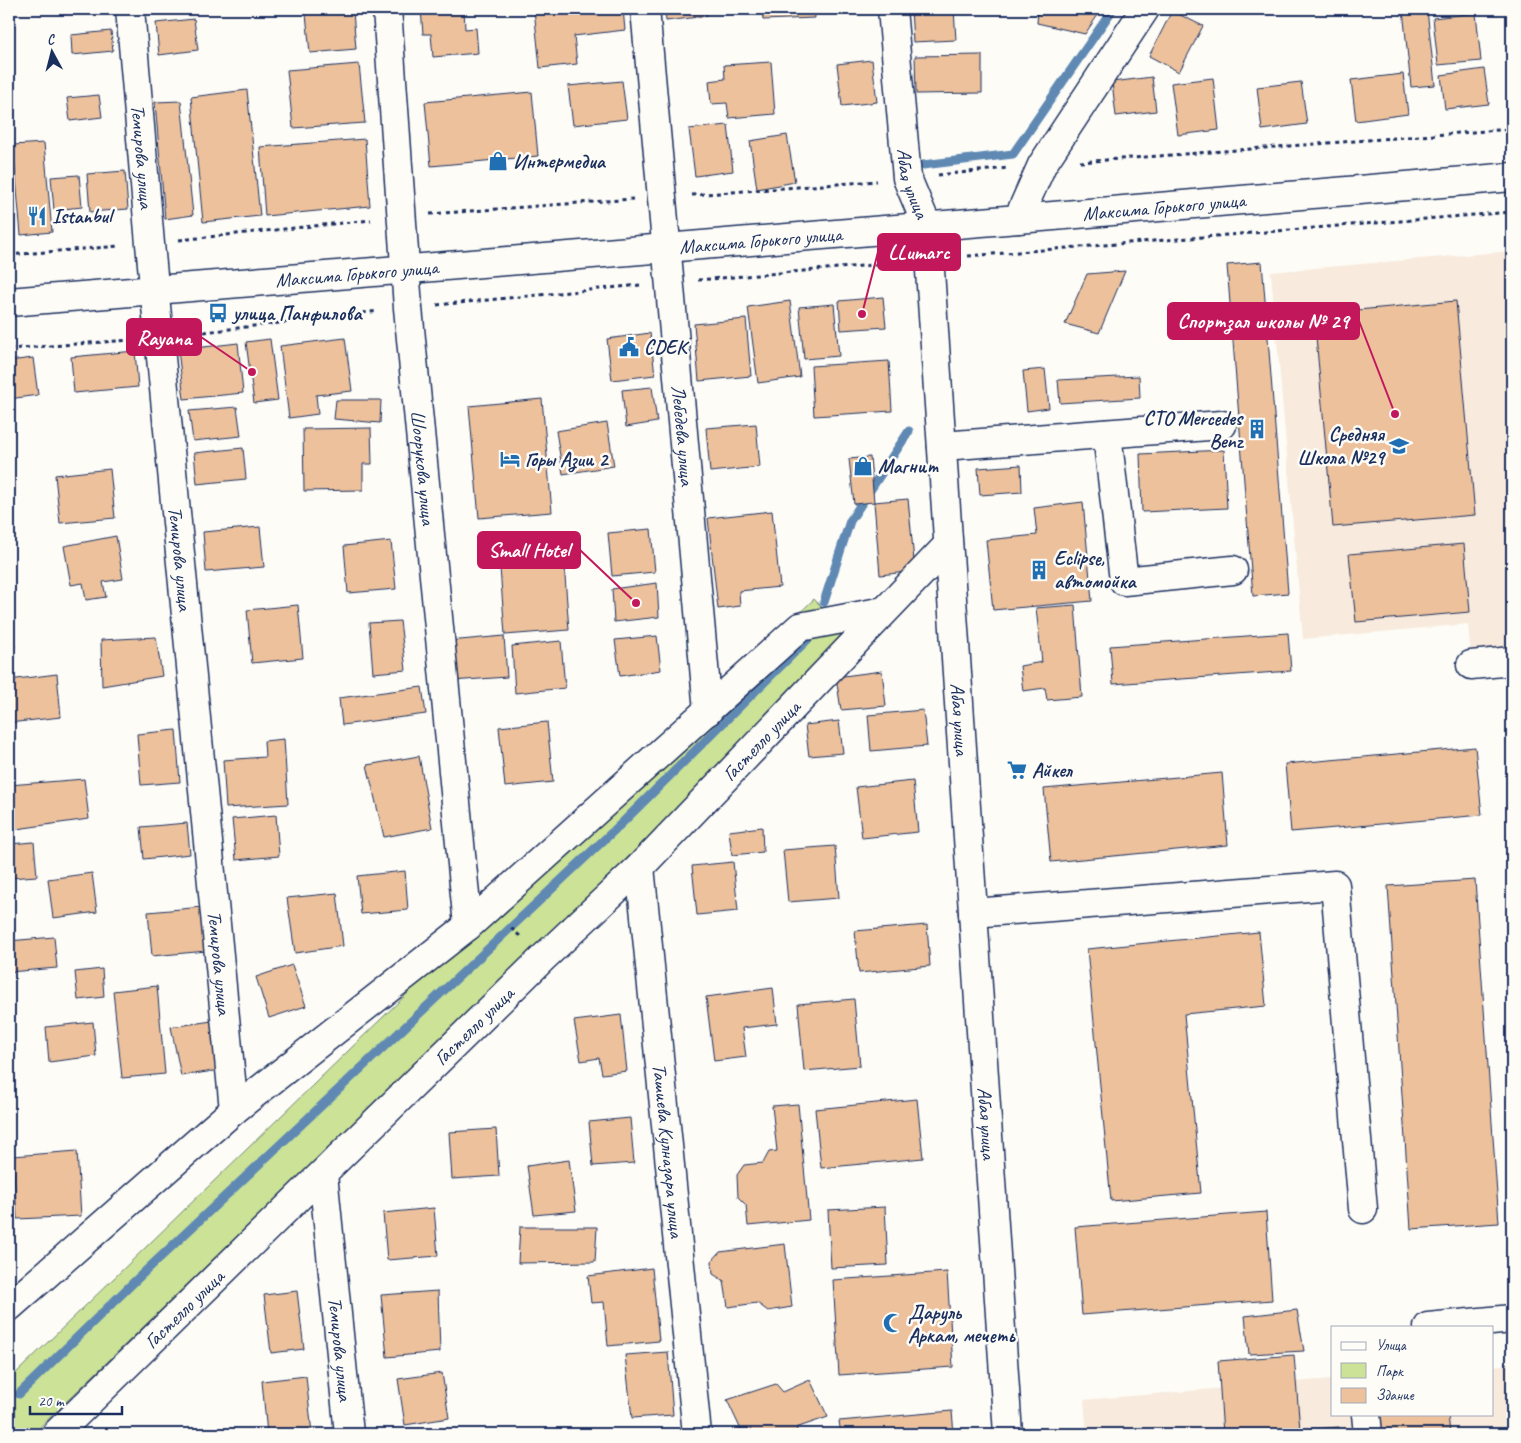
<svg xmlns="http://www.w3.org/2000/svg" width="1521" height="1443" font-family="Caveat,sans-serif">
<rect width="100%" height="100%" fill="#fdfcf7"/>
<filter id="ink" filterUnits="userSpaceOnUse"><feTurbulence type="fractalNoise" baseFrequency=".02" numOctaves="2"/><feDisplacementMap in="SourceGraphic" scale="10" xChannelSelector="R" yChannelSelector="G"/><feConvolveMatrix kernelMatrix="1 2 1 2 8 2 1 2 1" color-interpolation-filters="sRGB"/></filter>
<g filter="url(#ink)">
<!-- built -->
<g fill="#f8eadc">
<polygon points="1512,251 1512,651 1471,655 1468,624 1303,639 1271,272"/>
<polygon points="1512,1364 1512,1434 1087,1434 1084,1400 1332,1379 1332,1414 1492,1414 1492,1366"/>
</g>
<!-- green -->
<polygon fill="#cbe297" stroke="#73887a" points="814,599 853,639 33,1434 12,1434 13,1376"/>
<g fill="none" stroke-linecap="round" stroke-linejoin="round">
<!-- stream -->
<g stroke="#5f89b3" stroke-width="9">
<polyline points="923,165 1013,154 1113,9"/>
<polyline points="824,602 850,521 909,431"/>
<polyline points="19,1394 136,1280 623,822 814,633"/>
</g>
</g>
<!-- building -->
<g fill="#ecc19c" stroke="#1b2f5e">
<polygon points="72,9 110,9 110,10 72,14"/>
<polygon points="421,9 464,9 465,29 476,28 478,53 433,57 431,34 423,34"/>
<polygon points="534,9 623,9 625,30 574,36 577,64 540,68"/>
<polygon points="665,9 706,9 707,16 666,21"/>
<polygon points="762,9 814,9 815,18 763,20"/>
<polygon points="911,9 954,9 956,40 913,42"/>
<polygon points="1038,9 1102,9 1085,34 1037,23"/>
<polygon points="1427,9 1435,85 1411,87 1403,10"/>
<polygon points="353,11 356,49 310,53 306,14"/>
<polygon points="1172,11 1203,26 1179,72 1149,56"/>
<polygon points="1476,13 1481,61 1438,65 1433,18"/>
<polygon points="194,19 198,50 159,55 156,23"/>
<polygon points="111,31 113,51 72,55 71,35"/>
<polygon points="982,55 982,93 916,94 915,56"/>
<polygon points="872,60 877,102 842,106 837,64"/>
<polygon points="771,62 775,114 729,118 727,103 711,104 709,81 725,79 724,65"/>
<polygon points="359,64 365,123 293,128 287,70"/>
<polygon points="1484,69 1489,104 1445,109 1441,75"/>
<polygon points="1403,74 1408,114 1356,121 1351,80"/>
<polygon points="1152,77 1156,111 1116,116 1112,82"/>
<polygon points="1213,78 1219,130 1178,135 1171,83"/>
<polygon points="622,81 627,119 573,125 568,86"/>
<polygon points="1301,82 1307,124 1262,130 1257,87"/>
<polygon points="247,90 260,216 203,222 191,97"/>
<polygon points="532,92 538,156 431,166 425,102"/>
<polygon points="99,95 102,117 70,121 67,98"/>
<polygon points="181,101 193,215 165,219 155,102"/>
<polygon points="728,125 733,171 695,176 689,129"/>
<polygon points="787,135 795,182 757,189 750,141"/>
<polygon points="365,139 370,206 265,216 260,147"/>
<polygon points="44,143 52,232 21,235 13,145"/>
<polygon points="125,171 128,209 90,212 87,174"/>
<polygon points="79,175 82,207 54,210 51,177"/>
<polygon points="1262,262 1288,593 1253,596 1227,265"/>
<polygon points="1125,271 1099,333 1065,324 1087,274"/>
<polygon points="883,297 886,327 841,330 839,301"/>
<polygon points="790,301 800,377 758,383 748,307"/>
<polygon points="1456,301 1475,515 1333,527 1314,314"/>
<polygon points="834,304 839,356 804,359 799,307"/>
<polygon points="746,319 751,376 699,381 694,324"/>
<polygon points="650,333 655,375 612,380 607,339"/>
<polygon points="345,338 352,391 316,395 318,414 289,418 280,346"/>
<polygon points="270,339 278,400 254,403 246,342"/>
<polygon points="238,343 243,393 184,399 178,350"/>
<polygon points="135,351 138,387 74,393 71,357"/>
<polygon points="33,358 38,395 9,399 9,361"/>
<polygon points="889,361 892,411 814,416 811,366"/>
<polygon points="1045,369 1049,408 1027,411 1023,371"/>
<polygon points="1139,376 1140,398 1060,403 1058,380"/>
<polygon points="652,387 657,422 626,427 622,390"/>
<polygon points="542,399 552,512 479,518 469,406"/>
<polygon points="336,400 381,400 380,423 334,419"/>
<polygon points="237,407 241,436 193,441 189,411"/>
<polygon points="607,423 614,466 563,474 556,431"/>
<polygon points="756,424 760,467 710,472 706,428"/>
<polygon points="371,428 372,464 363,464 363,490 304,491 303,429"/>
<polygon points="243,448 246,479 197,484 194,453"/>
<polygon points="1224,450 1227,508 1142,512 1140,454"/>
<polygon points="870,457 874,502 854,504 849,459"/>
<polygon points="1021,465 1022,492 980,495 978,468"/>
<polygon points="110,469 115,518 60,523 55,475"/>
<polygon points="908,499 915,571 880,575 874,502"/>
<polygon points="1083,502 1092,601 993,610 986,540 1037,535 1034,508"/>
<polygon points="772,511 780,587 739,591 740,606 718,609 708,518"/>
<polygon points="260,527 264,567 206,572 203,532"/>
<polygon points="651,529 655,572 612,576 608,533"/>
<polygon points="116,536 123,579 103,582 106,597 86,600 83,583 71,585 64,546"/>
<polygon points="562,536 569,630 505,635 498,541"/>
<polygon points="391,541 396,589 348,593 344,546"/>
<polygon points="1464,544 1470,612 1356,622 1349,554"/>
<polygon points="657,583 659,617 614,622 612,589"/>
<polygon points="298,605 303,658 252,663 247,610"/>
<polygon points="1075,605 1082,697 1047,700 1045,688 1023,691 1020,666 1042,662 1036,608"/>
<polygon points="9,612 11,612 15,648 9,649"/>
<polygon points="400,621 406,670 373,673 369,623"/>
<polygon points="1288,633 1291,671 1113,684 1110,646"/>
<polygon points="504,636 507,677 452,681 449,641"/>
<polygon points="657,636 661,670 620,676 615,640"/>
<polygon points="156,637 162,676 102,686 101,640"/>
<polygon points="561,641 565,688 515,693 512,646"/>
<polygon points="882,671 886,706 841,710 836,677"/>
<polygon points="57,674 61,717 9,723 9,680"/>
<polygon points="422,687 426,714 342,725 339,698"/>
<polygon points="923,710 927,746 871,751 868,715"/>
<polygon points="839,721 843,753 809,756 805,725"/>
<polygon points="547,722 553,782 505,787 499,727"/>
<polygon points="176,730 180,782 141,785 137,734"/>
<polygon points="284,739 288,804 226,808 223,760 265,757 264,741"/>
<polygon points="1475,747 1482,815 1291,832 1285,764"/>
<polygon points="419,756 432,828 384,837 367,765"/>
<polygon points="1222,773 1228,845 1051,862 1044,789"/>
<polygon points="84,779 89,819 9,830 9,785"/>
<polygon points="913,781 918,832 862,838 856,787"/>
<polygon points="276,815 279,856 236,860 232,819"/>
<polygon points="187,823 190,854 144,859 141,827"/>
<polygon points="762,827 763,852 732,855 729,831"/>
<polygon points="34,842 37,876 9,878 9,844"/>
<polygon points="835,846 839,898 788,902 783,850"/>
<polygon points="733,862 738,911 697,915 692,866"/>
<polygon points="405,871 408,910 361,914 357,876"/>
<polygon points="92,873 97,912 53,918 48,879"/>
<polygon points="1475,880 1499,1223 1411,1229 1388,886"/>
<polygon points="337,893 343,946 295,953 287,898"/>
<polygon points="203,907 207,951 152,956 148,912"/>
<polygon points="927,925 930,966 859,973 855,931"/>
<polygon points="1259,932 1266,1006 1184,1014 1201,1193 1111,1201 1087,949"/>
<polygon points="54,937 57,968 9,972 9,941"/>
<polygon points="292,965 306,1006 269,1018 256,977"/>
<polygon points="102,969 104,997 78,1000 75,972"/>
<polygon points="157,986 165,1074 122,1078 113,991"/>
<polygon points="773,988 777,1024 742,1028 746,1057 714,1061 706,997"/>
<polygon points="854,999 860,1066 804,1071 798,1004"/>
<polygon points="621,1015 627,1071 602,1074 599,1058 581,1061 574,1021"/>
<polygon points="212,1021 220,1070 181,1076 171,1027"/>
<polygon points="93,1022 96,1056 49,1062 46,1027"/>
<polygon points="917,1099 923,1158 821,1168 815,1109"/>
<polygon points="798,1104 809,1220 748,1226 746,1205 738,1197 737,1175 744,1165 763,1163 769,1152 777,1151 772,1106"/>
<polygon points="630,1118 634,1163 593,1166 589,1122"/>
<polygon points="496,1129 499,1176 452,1179 449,1132"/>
<polygon points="77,1151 81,1216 17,1219 13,1156"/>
<polygon points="569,1160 576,1211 534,1215 527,1166"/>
<polygon points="885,1207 888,1265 831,1268 828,1210"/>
<polygon points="434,1208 438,1256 387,1260 383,1213"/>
<polygon points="1266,1212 1272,1300 1082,1315 1075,1227"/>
<polygon points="520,1227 597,1227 595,1262 518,1263"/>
<polygon points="785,1244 792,1307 768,1311 757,1303 728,1307 724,1281 713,1274 712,1261 720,1252"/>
<polygon points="652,1268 659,1341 608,1346 604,1302 591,1303 588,1276"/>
<polygon points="947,1272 953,1367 839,1375 833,1280"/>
<polygon points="297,1291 304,1349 271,1353 264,1295"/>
<polygon points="438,1291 440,1352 387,1357 381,1295"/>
<polygon points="1297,1310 1304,1351 1249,1354 1245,1316"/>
<polygon points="668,1352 673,1415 632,1418 625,1355"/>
<polygon points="1294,1355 1300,1430 1339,1427 1340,1434 1269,1434 1269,1432 1223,1434 1218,1361"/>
<polygon points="442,1373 449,1418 405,1425 398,1379"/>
<polygon points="306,1376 312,1434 267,1434 262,1381"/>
<polygon points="810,1380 828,1417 796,1428 799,1434 743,1434 727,1400 776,1384 783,1392"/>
<polygon points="952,1411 954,1434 841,1434 839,1421"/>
<polygon points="1372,1414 1448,1414 1450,1434 1374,1434"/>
</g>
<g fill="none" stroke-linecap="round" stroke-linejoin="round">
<defs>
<g id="minor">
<path id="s1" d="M 130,9 L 150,244 L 234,1110"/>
<path id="s2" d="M 387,9 L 408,308 L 468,926"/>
<path id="s3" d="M 645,9 L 708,711"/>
<path id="s4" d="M 892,9 L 907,178 L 927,226 L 1008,1434"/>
<polyline points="1018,219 1042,165 1145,9"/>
<polyline points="1107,434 1124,581 1233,570"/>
<polyline points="942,446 1222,425"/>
<polyline points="1471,665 1512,661"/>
<path id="s5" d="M 640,867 L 697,1434"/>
<polyline points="973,913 1335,885 1363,1209"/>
<path id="s6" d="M 323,1174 L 349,1434"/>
<polyline points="9,1307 234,1110 468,926 800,627 884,611"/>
<polyline points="1428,1327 1512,1319"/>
<polyline points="1366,1414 1368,1434"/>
<path id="s7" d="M 56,1434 L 543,958 L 640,867 L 948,545"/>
</g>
<g id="major">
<path id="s8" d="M 9,302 L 1018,219 L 1512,177"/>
</g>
</defs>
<!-- minor casing -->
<use href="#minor" stroke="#1b2f5e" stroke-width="31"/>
<!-- major casing -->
<use href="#major" stroke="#1b2f5e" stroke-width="31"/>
<!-- path -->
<g stroke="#1b2f5e" stroke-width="3" stroke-dasharray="4 4" stroke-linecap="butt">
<polyline points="1080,162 1512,129"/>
<polyline points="938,175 1009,168"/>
<polyline points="692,195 877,181"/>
<polyline points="430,214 633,199"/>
<polyline points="179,240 371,220"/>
<polyline points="9,255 120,246"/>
<polyline points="968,256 1512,212"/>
<polyline points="698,280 897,263"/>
<polyline points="437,305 640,285"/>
<polyline points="188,334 378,311"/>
<polyline points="9,349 130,340"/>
<polyline points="511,928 521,937"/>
</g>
<!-- minor -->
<use href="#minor" stroke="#fdfcf7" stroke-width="28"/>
<!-- major -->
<use href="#major" stroke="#fdfcf7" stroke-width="28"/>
</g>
</g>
<!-- icons -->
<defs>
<symbol id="shop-bare" viewBox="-9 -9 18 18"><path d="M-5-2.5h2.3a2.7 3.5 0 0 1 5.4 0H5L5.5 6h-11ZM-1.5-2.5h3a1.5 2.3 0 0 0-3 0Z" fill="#1f6fb2" stroke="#fdfcf7" stroke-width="2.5" paint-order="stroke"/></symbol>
<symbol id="restaurant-bare" viewBox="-9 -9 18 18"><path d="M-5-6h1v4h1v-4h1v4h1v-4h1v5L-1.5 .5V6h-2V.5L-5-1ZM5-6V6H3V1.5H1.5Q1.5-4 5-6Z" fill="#1f6fb2" stroke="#fdfcf7" stroke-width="2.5" paint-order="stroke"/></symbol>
<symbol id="bus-bare" viewBox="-9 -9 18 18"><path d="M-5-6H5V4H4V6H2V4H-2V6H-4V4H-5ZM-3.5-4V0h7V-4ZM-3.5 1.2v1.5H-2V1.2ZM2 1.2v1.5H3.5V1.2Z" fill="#1f6fb2" stroke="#fdfcf7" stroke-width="2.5" paint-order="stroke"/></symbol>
<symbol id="civic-bare" viewBox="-9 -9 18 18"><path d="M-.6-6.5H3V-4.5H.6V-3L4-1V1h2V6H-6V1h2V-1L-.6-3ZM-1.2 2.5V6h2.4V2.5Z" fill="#1f6fb2" stroke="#fdfcf7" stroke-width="2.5" paint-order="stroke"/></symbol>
<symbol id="building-bare" viewBox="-9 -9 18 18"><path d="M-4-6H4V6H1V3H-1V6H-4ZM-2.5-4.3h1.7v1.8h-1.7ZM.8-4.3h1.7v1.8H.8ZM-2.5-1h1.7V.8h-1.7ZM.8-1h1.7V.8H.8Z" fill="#1f6fb2" stroke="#fdfcf7" stroke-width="2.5" paint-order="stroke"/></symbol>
<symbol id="school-bare" viewBox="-9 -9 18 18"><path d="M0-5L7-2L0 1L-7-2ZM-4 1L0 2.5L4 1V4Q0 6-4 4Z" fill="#1f6fb2" stroke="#fdfcf7" stroke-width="2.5" paint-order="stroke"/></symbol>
<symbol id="hotel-bare" viewBox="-9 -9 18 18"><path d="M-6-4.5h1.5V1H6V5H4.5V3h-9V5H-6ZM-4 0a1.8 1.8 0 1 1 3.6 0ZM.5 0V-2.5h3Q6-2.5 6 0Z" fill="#1f6fb2" stroke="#fdfcf7" stroke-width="2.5" paint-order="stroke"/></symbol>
<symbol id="supermarket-bare" viewBox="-9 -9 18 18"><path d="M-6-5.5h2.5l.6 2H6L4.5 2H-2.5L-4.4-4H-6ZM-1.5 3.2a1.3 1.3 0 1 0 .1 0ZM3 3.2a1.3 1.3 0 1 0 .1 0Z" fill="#1f6fb2" stroke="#fdfcf7" stroke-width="2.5" paint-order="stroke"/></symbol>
<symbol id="mosque-bare" viewBox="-9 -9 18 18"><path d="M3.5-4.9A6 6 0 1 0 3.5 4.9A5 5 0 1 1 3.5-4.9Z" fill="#1f6fb2" stroke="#fdfcf7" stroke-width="2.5" paint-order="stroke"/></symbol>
</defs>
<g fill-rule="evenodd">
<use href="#shop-bare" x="484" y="147" width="28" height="28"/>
<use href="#restaurant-bare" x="23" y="202" width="28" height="28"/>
<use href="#bus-bare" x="204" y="299" width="28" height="28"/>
<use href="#civic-bare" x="615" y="333" width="28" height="28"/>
<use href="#building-bare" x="1243" y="415" width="28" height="28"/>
<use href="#school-bare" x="1385" y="432" width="28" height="28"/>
<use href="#hotel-bare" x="496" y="445" width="28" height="28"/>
<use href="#shop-bare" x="849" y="452" width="28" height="28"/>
<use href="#building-bare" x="1025" y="556" width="28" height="28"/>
<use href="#supermarket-bare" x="1003" y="756" width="28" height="28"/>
<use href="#mosque-bare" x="879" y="1309" width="28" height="28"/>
</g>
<g text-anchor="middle" stroke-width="5" stroke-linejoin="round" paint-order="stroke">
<!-- street labels -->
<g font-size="20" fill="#1b2f5e" stroke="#fdfcf7">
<text dy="7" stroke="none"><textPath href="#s1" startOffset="148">Темирова улица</textPath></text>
<text dy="7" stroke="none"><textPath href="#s4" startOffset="176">Абая улица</textPath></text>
<text dy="7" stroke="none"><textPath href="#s8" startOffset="1159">Максима Горького улица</textPath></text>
<text dy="7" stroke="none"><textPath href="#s8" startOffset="754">Максима Горького улица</textPath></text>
<text dy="7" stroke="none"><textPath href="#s8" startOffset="349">Максима Горького улица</textPath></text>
<text dy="7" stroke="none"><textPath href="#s3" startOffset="428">Лебедева улица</textPath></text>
<text dy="7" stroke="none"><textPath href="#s2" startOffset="460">Шоорукова улица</textPath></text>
<text dy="7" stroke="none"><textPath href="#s1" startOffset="552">Темирова улица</textPath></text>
<text dy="7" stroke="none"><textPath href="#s4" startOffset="716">Абая улица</textPath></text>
<text dy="7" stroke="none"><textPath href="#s7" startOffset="989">Гастелло улица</textPath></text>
<text dy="7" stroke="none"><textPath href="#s1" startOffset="958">Темирова улица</textPath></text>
<text dy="7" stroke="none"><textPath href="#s7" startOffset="584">Гастелло улица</textPath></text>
<text dy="7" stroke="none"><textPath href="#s4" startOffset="1121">Абая улица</textPath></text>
<text dy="7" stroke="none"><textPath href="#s5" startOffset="285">Ташиева Кулназара улица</textPath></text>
<text dy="7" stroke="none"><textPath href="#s7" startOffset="179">Гастелло улица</textPath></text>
<text dy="7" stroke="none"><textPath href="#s6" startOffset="176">Темирова улица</textPath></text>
</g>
<!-- poi labels -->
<g font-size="20" font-weight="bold" fill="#1b2f5e" stroke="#fdfcf7" text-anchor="start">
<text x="513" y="168">Интермедиа</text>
<text x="52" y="223">Istanbul</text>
<text x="233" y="320">улица Панфилова</text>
<text x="644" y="354">CDEK</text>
<text x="1242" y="425" text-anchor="end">СТО Mercedes<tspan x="1242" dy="23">Benz</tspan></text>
<text x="1384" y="441" text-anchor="end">Средняя<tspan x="1384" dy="23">Школа №29</tspan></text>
<text x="525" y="466">Горы Азии 2</text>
<text x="878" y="473">Магнит</text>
<text x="1054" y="565">Eclipse,<tspan x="1054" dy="23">автомойка</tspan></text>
<text x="1032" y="777">Айкел</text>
<text x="908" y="1319">Даруль<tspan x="908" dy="23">Аркам, мечеть</tspan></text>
</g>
</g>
<!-- callouts -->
<path fill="none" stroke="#c2185b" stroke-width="2" d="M862 314L878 252M1395 414L1359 321M252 372L201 337M636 603L580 550"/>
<g fill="#c2185b" stroke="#fdfcf7" stroke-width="2">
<circle cx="862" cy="314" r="5"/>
<circle cx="1395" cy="414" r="5"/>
<circle cx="252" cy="372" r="5"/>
<circle cx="636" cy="603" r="5"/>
</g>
<g fill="#c2185b" stroke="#c2185b" stroke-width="2">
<rect x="878" y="234" width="82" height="36" rx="5"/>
<rect x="1168" y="303" width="191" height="36" rx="5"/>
<rect x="127" y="319" width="74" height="36" rx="5"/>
<rect x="478" y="532" width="102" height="36" rx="5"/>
</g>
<g font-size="21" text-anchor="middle" font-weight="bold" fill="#fff">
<text x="919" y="259">LLumarc</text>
<text x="1263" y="328">Спортзал школы № 29</text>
<text x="164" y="345">Rayana</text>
<text x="529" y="557">Small Hotel</text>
</g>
<!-- margin -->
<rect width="1521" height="1443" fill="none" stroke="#fdfcf7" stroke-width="30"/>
<rect x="15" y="15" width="1491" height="1413" fill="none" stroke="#1b2f5e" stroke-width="2" filter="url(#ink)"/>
<!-- legend -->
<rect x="1331" y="1326" width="162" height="90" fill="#fdfcf7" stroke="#a3aaba"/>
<rect x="1341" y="1342" width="25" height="8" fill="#fdfcf7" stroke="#a3aaba"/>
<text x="1376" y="1350" font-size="15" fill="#1b2f5e">Улица</text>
<rect x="1341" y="1363" width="25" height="15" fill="#cbe297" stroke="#a3aaba"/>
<text x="1376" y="1376" font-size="15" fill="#1b2f5e">Парк</text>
<rect x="1341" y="1388" width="25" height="15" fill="#ecc19c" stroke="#a3aaba"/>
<text x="1376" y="1400" font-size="15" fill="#1b2f5e">Здание</text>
<!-- north arrow -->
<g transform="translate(52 52) rotate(353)" stroke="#fdfcf7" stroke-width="4" paint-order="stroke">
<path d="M0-4L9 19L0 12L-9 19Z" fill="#1b2f5e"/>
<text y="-8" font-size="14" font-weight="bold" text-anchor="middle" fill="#1b2f5e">С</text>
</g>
<!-- scale -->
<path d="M30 1406v8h92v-8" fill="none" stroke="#1b2f5e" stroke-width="2.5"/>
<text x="38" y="1406" font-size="15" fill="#1b2f5e" stroke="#fdfcf7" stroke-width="4" paint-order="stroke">20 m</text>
</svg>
